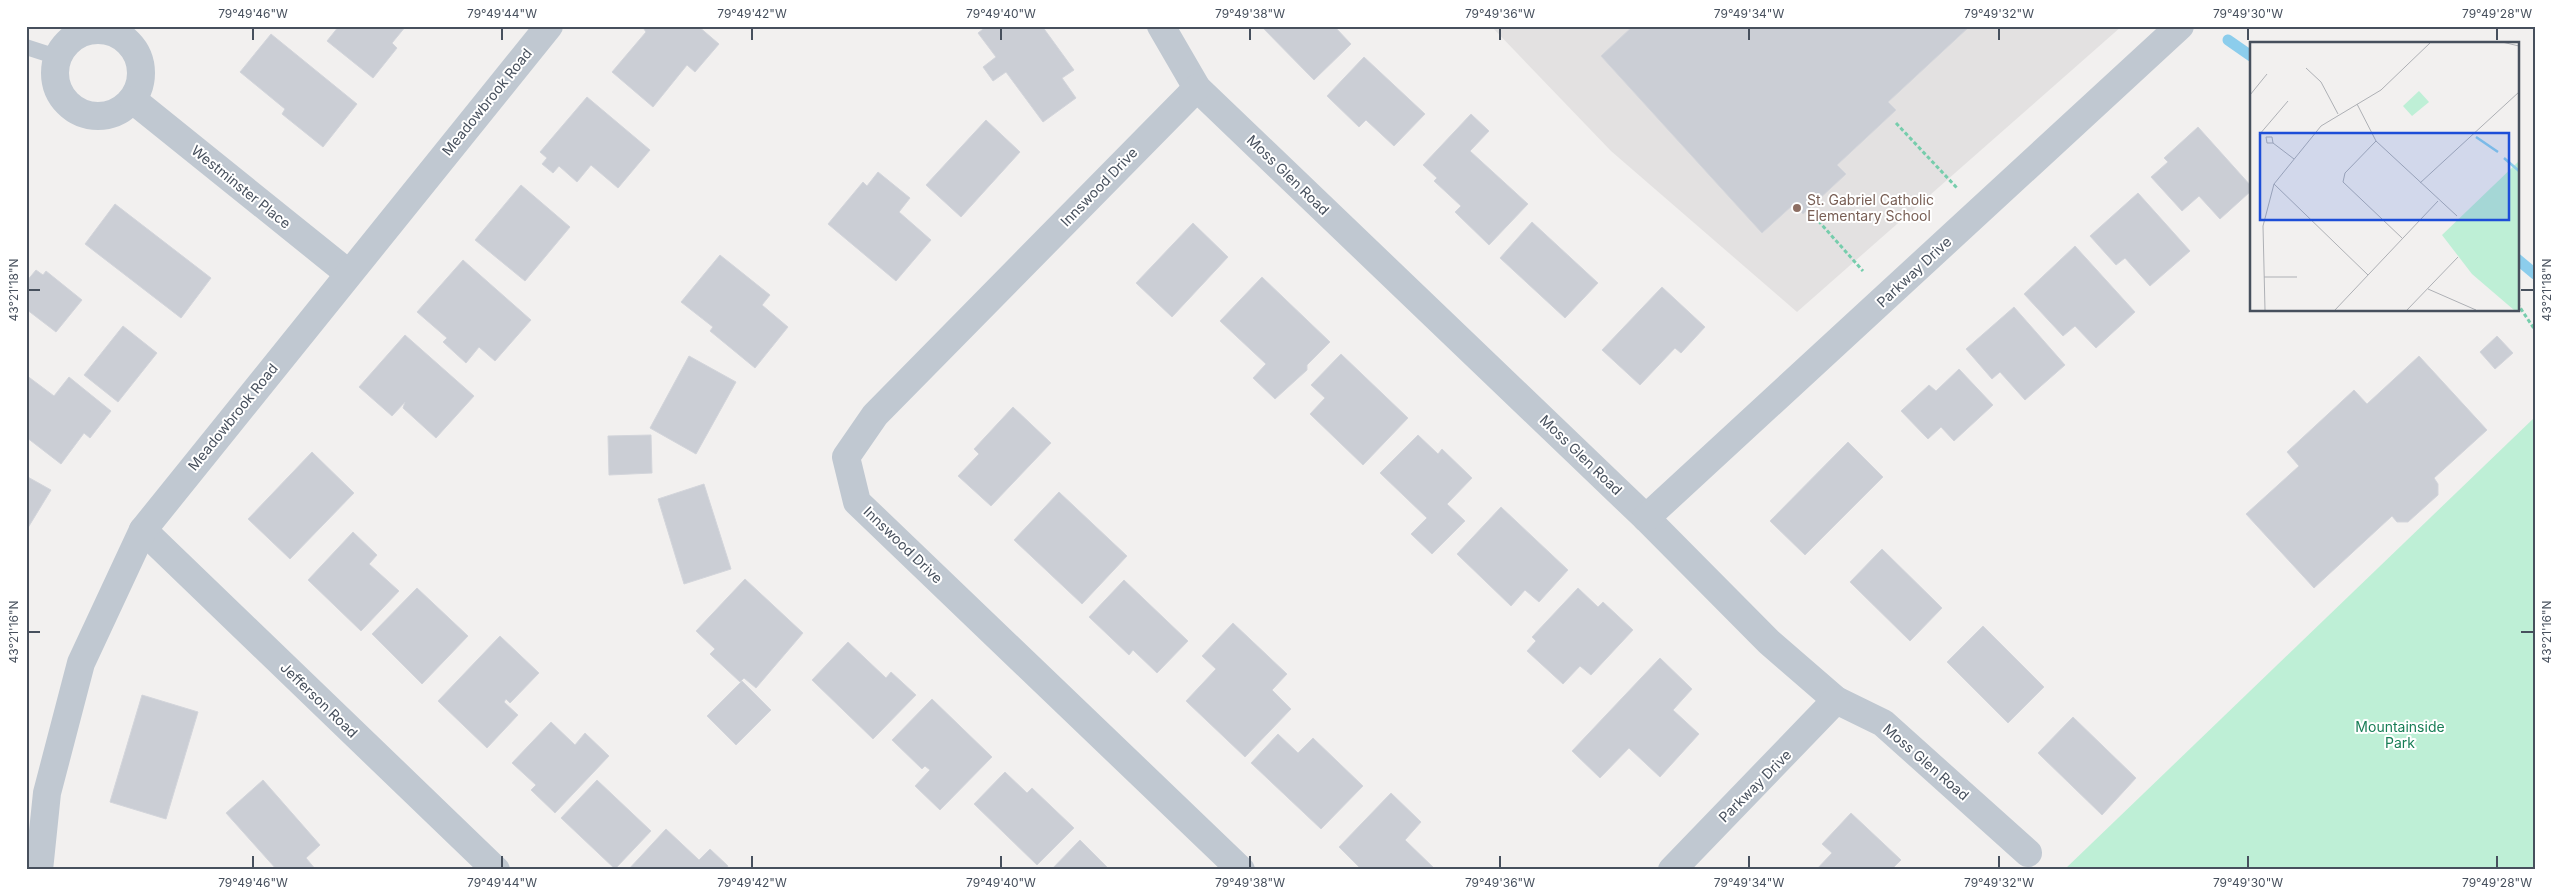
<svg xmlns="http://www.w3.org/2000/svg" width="2561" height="896" font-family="Inter,sans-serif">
<rect width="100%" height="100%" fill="#f2f0ef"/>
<!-- education -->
<polygon fill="#e3e1e1" points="1491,26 2122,26 1797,312 1611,151"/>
<!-- green -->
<polygon fill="#beefd6" points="2535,417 2535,870 2064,870"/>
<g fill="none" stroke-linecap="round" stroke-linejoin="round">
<!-- stream -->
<g stroke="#8ccdec" stroke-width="11">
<polyline points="2228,40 2251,56"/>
<polyline points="2517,259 2535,274"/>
</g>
</g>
<!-- building -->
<g fill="#cbced5" stroke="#d3d5db">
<polygon points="339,26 406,26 392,43 397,48 373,78 327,41"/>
<polygon points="642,26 698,26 719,44 695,72 687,65 653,107 612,72 646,32"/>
<polygon points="987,26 1042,26 1074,70 1062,78 1076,98 1043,122 1006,72 993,81 983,67 996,57 978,33"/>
<polygon points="1261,26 1334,26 1351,44 1314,80"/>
<polygon points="1633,26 1970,26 1888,102 1896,110 1837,165 1846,174 1803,214 1794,204 1762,233 1601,56"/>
<polygon points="271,34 357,104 323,147 282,114 285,109 240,72"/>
<polygon points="1364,57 1425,114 1394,146 1366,120 1359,127 1327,96"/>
<polygon points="587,97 650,150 618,188 591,165 577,182 559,166 553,173 542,164 547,158 540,152"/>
<polygon points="1471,114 1489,131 1470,151 1528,204 1489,245 1455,212 1461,206 1434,181 1437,178 1423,165"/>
<polygon points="986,120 1020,152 961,217 926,185"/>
<polygon points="2198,127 2251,186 2251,191 2220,219 2199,196 2182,211 2151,177 2168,162 2164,158"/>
<polygon points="878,172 910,198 899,212 931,240 896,281 828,224 863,182 867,186"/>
<polygon points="521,185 570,227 525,281 475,240"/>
<polygon points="2138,193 2190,251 2150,286 2125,258 2116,265 2090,236"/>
<polygon points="115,204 211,278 181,318 85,244"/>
<polygon points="1532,222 1598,283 1565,318 1500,258"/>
<polygon points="1193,223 1228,257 1172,317 1136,283"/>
<polygon points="2075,246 2135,312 2096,348 2075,326 2063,336 2024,294"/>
<polygon points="720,255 770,295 762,305 788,327 755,368 710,331 713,327 681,302"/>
<polygon points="463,260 531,320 495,361 479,347 466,363 443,342 447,338 417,312"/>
<polygon points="36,270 43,275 46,271 82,300 56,332 26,309 26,282"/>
<polygon points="1262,277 1330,342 1307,365 1307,370 1275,399 1253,378 1266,364 1220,321"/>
<polygon points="1662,287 1705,327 1681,353 1675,348 1640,385 1602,350"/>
<polygon points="2014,307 2065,365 2025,400 2000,372 1992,379 1966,349"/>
<polygon points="123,326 157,353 118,402 84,375"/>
<polygon points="405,335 474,396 436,438 403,408 405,402 392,416 359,387"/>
<polygon points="2497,336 2513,353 2495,369 2480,352"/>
<polygon points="1341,354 1408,418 1363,465 1310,414 1325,398 1311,385"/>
<polygon points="689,356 736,382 696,454 650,428"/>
<polygon points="2419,356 2487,430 2434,478 2438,484 2438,495 2408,522 2397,522 2392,516 2314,588 2246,514 2299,466 2287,452 2354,390 2367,404"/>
<polygon points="1959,369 1993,405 1954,441 1941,427 1928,439 1901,411 1929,385 1936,391"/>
<polygon points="26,375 54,396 69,377 111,411 90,438 84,433 61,464 26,437"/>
<polygon points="1013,407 1051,443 991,506 958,476 979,454 974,449"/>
<polygon points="651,435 652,473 609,475 608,436"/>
<polygon points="1418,435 1438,454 1442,449 1472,478 1447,504 1465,521 1432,554 1411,534 1427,518 1380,473"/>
<polygon points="1848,442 1883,477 1805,555 1770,521"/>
<polygon points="312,452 354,493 290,559 248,519"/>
<polygon points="26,476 51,490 26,531"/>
<polygon points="704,484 731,569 684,584 658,499"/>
<polygon points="1059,492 1127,556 1082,604 1014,540"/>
<polygon points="1501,507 1568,570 1539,602 1525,590 1511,606 1457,554"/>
<polygon points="353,532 377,555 369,564 399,591 361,631 308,580"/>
<polygon points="1882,549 1942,608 1910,641 1850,582"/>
<polygon points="745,579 803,633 756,688 744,678 740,682 710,654 715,649 696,631"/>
<polygon points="1124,580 1188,641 1157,673 1133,650 1129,655 1089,617"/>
<polygon points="417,588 468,636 422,684 372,634"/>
<polygon points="1578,588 1598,607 1603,602 1633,630 1591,675 1580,666 1563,684 1527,651 1536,641 1532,637"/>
<polygon points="1233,623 1287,674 1272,690 1291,709 1245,757 1186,701 1216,669 1202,656"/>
<polygon points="1983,626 2044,687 2008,723 1947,662"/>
<polygon points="500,636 539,673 510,703 506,699 504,702 518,715 487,748 438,701"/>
<polygon points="848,642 886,678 891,672 916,695 873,739 812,680"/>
<polygon points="1660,658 1692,689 1673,710 1699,734 1660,777 1629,748 1600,778 1572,751"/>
<polygon points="742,681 771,710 736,745 707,716"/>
<polygon points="142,695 198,712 166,819 110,802"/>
<polygon points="932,699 992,757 940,810 915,786 930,770 925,766 922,769 892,740"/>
<polygon points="2073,717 2136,778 2102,815 2038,753"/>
<polygon points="551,722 575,745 585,733 609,756 555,813 531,790 536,785 512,763"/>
<polygon points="1278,734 1298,753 1313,738 1363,786 1321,829 1251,763"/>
<polygon points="1005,772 1027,793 1032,788 1074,828 1037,865 974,804"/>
<polygon points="263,780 320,845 306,858 316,870 277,870 226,813"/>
<polygon points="597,780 651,831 615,869 561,818"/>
<polygon points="1391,793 1421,822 1405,840 1436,870 1362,870 1339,847"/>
<polygon points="1851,813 1901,860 1891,870 1816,870 1832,853 1822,844"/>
<polygon points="666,829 699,860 710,849 728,866 725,870 628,870"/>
<polygon points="1080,840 1110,870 1051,870"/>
</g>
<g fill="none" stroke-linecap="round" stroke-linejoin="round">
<!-- path -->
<g stroke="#76cdac" stroke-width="3" stroke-dasharray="4 2.5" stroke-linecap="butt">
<polyline points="1896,123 1957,188"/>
<polyline points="1814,216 1863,271"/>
<polyline points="2517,303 2535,330"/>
</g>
<!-- lane -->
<polyline stroke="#c0c8d1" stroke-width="16" points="26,47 57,57"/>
<!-- street -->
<g stroke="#c0c8d1" stroke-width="28">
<polyline points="1161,26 1197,88 1646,518 1769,642 1836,700 1883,723 2028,853"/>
<circle cx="98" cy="73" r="43"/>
<polyline points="1197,88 875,415 846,457 857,502 1241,870"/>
<polyline points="133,100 348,273"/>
<polyline points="1646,518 2180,26"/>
<polyline points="143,530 496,870"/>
<polyline points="39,870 47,793 81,663 143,530 549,26"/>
<polyline points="1672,870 1836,700"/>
</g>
</g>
<!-- ticks -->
<path fill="none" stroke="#47505d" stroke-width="2" d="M 253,28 L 253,40M 502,28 L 502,40M 752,28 L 752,40M 1001,28 L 1001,40M 1250,28 L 1250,40M 1500,28 L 1500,40M 1749,28 L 1749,40M 1999,28 L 1999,40M 2248,28 L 2248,40M 2497,28 L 2497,40M 28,290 L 40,290M 2521,290 L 2534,290M 28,632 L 40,632M 2521,632 L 2534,632M 253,856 L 253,868M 502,856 L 502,868M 752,856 L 752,868M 1001,856 L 1001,868M 1250,856 L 1250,868M 1500,856 L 1500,868M 1749,856 L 1749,868M 1999,856 L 1999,868M 2248,856 L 2248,868M 2497,856 L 2497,868"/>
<!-- markers -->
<circle fill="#8d6e63" stroke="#fff" stroke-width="2" cx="1797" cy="208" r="5"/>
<g text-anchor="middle" stroke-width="4" stroke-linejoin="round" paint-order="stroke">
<!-- street labels -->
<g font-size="14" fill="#47505d" stroke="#fff">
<text transform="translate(487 102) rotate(-51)" y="5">Meadowbrook Road</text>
<text transform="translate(1288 175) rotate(44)" y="5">Moss Glen Road</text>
<text transform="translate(241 187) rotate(39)" y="5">Westminster Place</text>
<text transform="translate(1099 187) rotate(-46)" y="5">Innswood Drive</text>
<text transform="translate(1914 272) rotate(-43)" y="5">Parkway Drive</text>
<text transform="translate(233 417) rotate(-51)" y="5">Meadowbrook Road</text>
<text transform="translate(1581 455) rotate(44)" y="5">Moss Glen Road</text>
<text transform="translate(903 545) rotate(44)" y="5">Innswood Drive</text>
<text transform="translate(319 700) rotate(44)" y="5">Jefferson Road</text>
<text transform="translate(1926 762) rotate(41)" y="5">Moss Glen Road</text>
<text transform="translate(1755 786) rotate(-45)" y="5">Parkway Drive</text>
</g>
<!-- education labels -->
<g font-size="14" fill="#785e54" stroke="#fff" text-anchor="start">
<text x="1807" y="205">St. Gabriel Catholic<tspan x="1807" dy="16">Elementary School</tspan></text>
</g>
<!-- park labels -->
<g font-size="14" fill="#187e56" stroke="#fff">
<text x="2400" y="732">Mountainside<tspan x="2400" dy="16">Park</tspan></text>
</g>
</g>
<!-- overview -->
<g transform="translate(2250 42)">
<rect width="269" height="269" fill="#f2f0ef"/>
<path d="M 169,49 L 179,60 L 162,74 L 153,64 ZM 269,119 L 269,268 L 264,268 L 222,232 L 192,193 Z" fill="#beefd6"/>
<path fill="none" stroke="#8ccdec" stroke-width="2.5" d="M 226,95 L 248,110M 254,116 L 269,129"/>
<path fill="none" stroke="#aeb0b5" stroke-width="1" d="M 252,0 L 269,4M 56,26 L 71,40 L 88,72M 0,53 L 17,32M 107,62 L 126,99 L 207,174M 9,93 L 38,59M 126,99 L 95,131 L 93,140 L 152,196M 23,101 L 17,101 L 16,95 L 22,95 L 23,101 L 44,117M 170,141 L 269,50M 24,142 L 118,233M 14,235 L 47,235M 178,247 L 226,268M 15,268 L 13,184 L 24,142 L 71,84 L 131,48 L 181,0M 85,268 L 188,159M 157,268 L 208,215"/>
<path fill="#1d4ed8" fill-opacity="0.15" stroke="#1d4ed8" stroke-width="2.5" d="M 10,91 L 259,91 L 259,178 L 10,178 Z"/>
<rect width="269" height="269" fill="none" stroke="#47505d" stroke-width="2.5"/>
</g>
<!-- border -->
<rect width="2561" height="896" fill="none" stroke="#ffffff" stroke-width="55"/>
<rect x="28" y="28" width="2506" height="840" fill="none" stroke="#47505d" stroke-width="2"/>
<g font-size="12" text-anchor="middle" fill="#47505d">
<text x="253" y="18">79°49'46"W</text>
<text x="502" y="18">79°49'44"W</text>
<text x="752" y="18">79°49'42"W</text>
<text x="1001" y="18">79°49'40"W</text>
<text x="1250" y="18">79°49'38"W</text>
<text x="1500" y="18">79°49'36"W</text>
<text x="1749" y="18">79°49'34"W</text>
<text x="1999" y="18">79°49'32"W</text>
<text x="2248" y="18">79°49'30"W</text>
<text x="2497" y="18">79°49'28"W</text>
<text transform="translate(14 290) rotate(-90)" y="4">43°21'18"N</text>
<text transform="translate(2547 290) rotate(-90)" y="4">43°21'18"N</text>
<text transform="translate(14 632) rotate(-90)" y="4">43°21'16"N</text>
<text transform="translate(2547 632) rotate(-90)" y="4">43°21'16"N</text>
<text x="253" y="887">79°49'46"W</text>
<text x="502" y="887">79°49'44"W</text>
<text x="752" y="887">79°49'42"W</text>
<text x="1001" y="887">79°49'40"W</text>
<text x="1250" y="887">79°49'38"W</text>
<text x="1500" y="887">79°49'36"W</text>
<text x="1749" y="887">79°49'34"W</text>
<text x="1999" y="887">79°49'32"W</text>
<text x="2248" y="887">79°49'30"W</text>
<text x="2497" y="887">79°49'28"W</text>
</g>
</svg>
